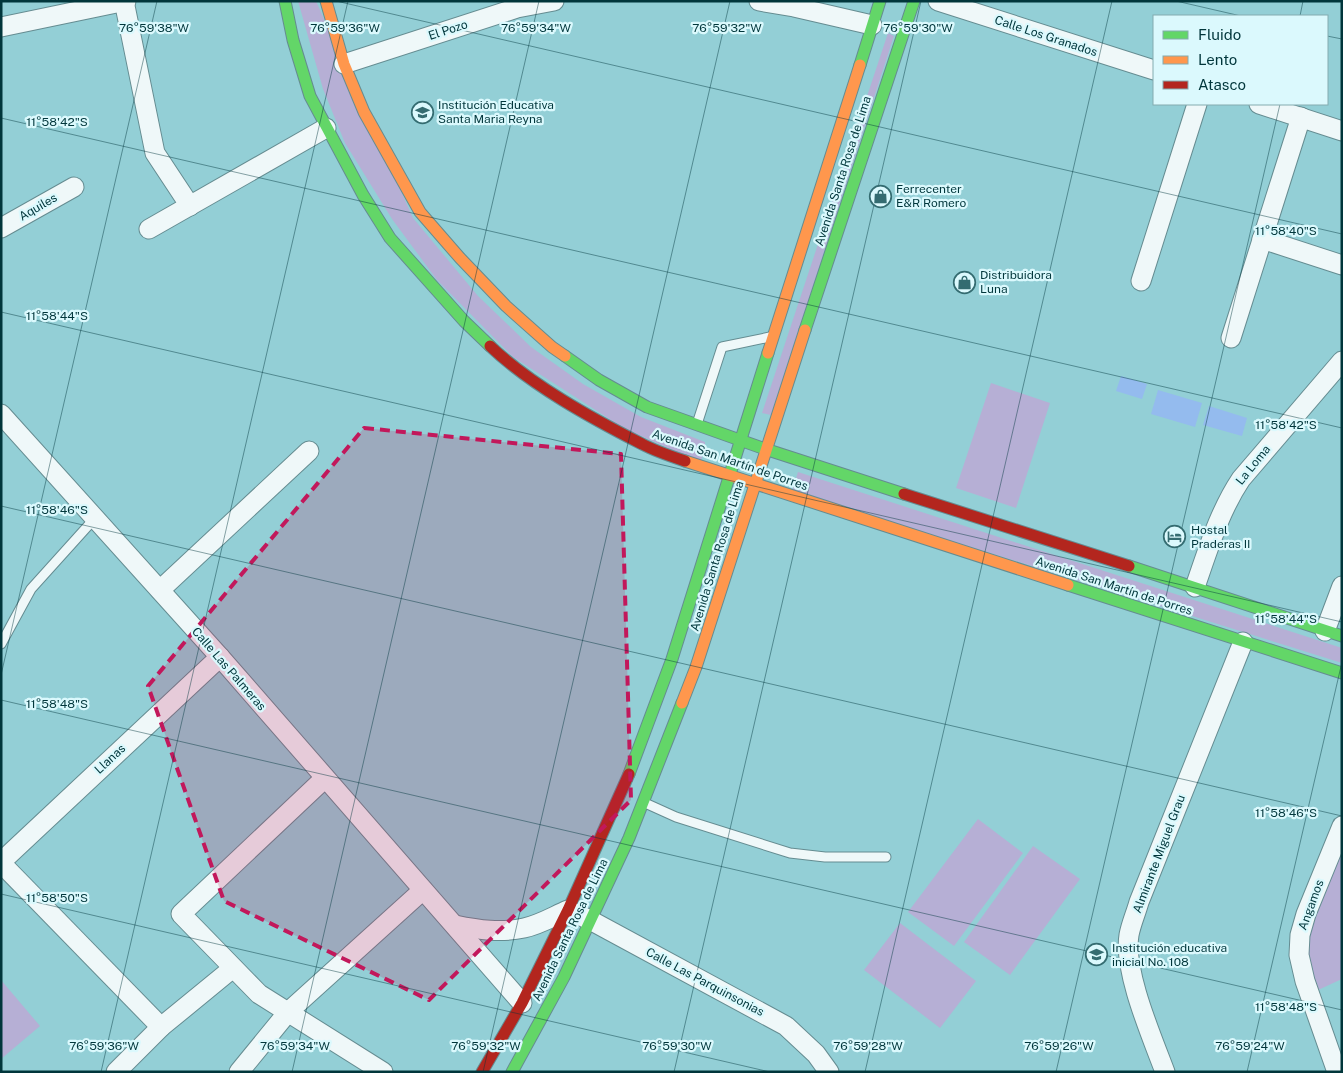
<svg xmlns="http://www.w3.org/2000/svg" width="1343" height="1073" font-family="'Public Sans',sans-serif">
<rect width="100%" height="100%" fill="#93cfd6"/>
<!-- green -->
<g fill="#b6afd5">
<polygon points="298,1 316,1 413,218 478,296 531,347 583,384 641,417 705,442 705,451 700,462 625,429 513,357 437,280 392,219 345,143 323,89"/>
<polygon points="888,33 894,36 771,415 762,413"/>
<polygon points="991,383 1050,403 1016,508 956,488"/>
<polygon points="798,472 1342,648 1342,663 792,491"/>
<polygon points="978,819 1023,853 954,946 908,912"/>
<polygon points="1033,846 1080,879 1010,975 964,942"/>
<polygon points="1342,849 1342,979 1318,990 1308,960 1307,935"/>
<polygon points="900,923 976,981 940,1028 864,970"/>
<polygon points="1,980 40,1026 1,1059"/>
</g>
<!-- water -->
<g fill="#94bbee">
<polygon points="1121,376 1147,384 1142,399 1116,391"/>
<polygon points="1158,390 1202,403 1195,427 1151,414"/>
<polygon points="1209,406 1247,418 1242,436 1203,425"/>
</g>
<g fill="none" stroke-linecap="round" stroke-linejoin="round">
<defs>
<g id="lane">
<polyline points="697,424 722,347 770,337"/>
<polyline points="1,644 31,589 95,518"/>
<polyline points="645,803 676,817 790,853 825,857 886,857"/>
</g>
<g id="street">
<polyline points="124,1 155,153 190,206"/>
<polyline points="759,1 794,7 872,25"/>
<polyline points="938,1 1154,70"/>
<polyline points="1,27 126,1"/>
<polyline points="344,64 517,8 554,1"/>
<polyline points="1259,104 1342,131"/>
<polyline points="1,228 74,187"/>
<polyline points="149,229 326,128"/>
<polyline points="1262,239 1342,265"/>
<polyline points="1141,281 1197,104"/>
<polyline points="1231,338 1301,117"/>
<polyline points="1,414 220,657 522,1003"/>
<path d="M 1195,587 C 1208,550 1219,512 1241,479 L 1342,361"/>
<polyline points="160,590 309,451"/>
<polyline points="1325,631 1342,586"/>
<polyline points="325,778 181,914 259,994 383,1072"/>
<polyline points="1,862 220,657"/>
<polyline points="1,863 161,1027"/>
<path d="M 455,925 C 479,930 501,933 524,928 C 539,925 554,916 568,910 L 590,920 L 786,1026 L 816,1054 L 829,1072"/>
<polyline points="116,1072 161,1027 233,968"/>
<polyline points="239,1072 288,1012 423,890"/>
<path d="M 1165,1072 C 1152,1037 1123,971 1129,935 C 1131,924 1136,913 1139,902 L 1243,642"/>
<polyline points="1337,1072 1305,981 1299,955 1300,935 1306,914 1342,826"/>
</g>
<g id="fast">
<polyline points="285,1 293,40 310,96 363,195 390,238 464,321 490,346"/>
<polyline points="860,65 880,1"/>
<polyline points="805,330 914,1"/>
<polyline points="565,356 599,380 647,407 765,449 904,494"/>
<polyline points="1129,566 1342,636"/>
<polyline points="1068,585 1342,673"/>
<polyline points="629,774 672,659 768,353"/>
<polyline points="512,1072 564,977 629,838 682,703"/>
</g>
<g id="slow">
<polyline points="326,1 344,64 364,112 420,212 460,258 506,306 552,347 565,356"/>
<polyline points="768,353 860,65"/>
<polyline points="685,461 1068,585"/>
<polyline points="682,703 696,667 805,330"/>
</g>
<g id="jam">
<path d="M 490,346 C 531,385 591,418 642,444 C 655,451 670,456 685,461"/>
<polyline points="904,494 1129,566"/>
<polyline points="482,1072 522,1003 568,910 629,774"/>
</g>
</defs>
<!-- lane casing -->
<use href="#lane" stroke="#658c91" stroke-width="11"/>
<!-- street casing -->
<use href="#street" stroke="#658c91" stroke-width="21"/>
<!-- fast casing -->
<use href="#fast" stroke="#658c91" stroke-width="13"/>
<!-- slow casing -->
<use href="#slow" stroke="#658c91" stroke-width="13"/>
<!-- jam casing -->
<use href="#jam" stroke="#658c91" stroke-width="13"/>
<!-- lane -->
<use href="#lane" stroke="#eff8f9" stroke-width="9"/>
<!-- street -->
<use href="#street" stroke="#eff8f9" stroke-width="19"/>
<!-- fast -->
<use href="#fast" stroke="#63d668" stroke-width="11"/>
<!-- slow -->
<use href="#slow" stroke="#ff974d" stroke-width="11"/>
<!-- jam -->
<use href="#jam" stroke="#b3261e" stroke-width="11"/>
</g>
<!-- marked area -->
<path fill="#c2185b" fill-opacity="0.2" stroke="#c2185b" stroke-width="4" stroke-dasharray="10 6" stroke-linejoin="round" d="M 364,428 L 621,454 L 631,800 L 429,1000 L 224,901 L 148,686 Z"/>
<!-- ticks -->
<path fill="none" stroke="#01363b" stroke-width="1" stroke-opacity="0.45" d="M 336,1 L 1342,234M 1176,1 L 1241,16M 1300,16 L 1303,1M 1327,36 L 1342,39M 1,118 L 1342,428M 1,312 L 1342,622M 1,506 L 1342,816M 1,675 L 157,1M 1,700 L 1342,1010M 1,894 L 770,1072M 101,1072 L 348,1M 292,1072 L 539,1M 483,1072 L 730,1M 674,1072 L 921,1M 865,1072 L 1112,1M 1056,1072 L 1280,104M 1247,1072 L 1342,662"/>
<!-- icons -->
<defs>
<symbol id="school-ring" viewBox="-11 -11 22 22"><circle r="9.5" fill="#dbf9fd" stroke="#346c71" stroke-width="1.5"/><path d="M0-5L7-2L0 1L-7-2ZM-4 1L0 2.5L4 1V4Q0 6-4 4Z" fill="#346c71"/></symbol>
<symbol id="shop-ring" viewBox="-11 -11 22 22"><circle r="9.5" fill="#dbf9fd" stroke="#346c71" stroke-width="1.5"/><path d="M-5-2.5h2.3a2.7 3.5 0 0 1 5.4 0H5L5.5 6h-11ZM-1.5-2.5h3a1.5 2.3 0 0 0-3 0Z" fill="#346c71"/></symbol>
<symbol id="hotel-ring" viewBox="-11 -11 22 22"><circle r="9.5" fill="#dbf9fd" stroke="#346c71" stroke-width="1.5"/><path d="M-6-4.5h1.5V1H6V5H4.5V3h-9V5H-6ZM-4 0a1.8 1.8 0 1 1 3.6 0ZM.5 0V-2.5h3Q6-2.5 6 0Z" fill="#346c71"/></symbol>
</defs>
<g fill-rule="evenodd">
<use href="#school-ring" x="410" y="100" width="25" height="25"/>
<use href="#shop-ring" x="868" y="184" width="25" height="25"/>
<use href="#shop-ring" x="952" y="270" width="25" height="25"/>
<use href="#hotel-ring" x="1162" y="524" width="25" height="25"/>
<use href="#school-ring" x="1084" y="942" width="25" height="25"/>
</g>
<g text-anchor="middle" stroke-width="4.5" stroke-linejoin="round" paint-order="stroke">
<!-- street labels -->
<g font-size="12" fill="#01363b" stroke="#dbf9fd">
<text transform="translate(448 30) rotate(-18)" y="4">El Pozo</text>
<text transform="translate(1046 36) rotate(18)" y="4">Calle Los Granados</text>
<text transform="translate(843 171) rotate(-72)" y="4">Avenida Santa Rosa de Lima</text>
<text transform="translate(38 207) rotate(-30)" y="4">Aquiles</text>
<text transform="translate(730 460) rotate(19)" y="4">Avenida San Martín de Porres</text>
<text transform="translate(1253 465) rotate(-51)" y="4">La Loma</text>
<text transform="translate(717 556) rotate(-73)" y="4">Avenida Santa Rosa de Lima</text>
<text transform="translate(1114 586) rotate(18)" y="4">Avenida San Martín de Porres</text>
<text transform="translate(229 669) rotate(49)" y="4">Calle Las Palmeras</text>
<text transform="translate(110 759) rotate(-43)" y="4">Llanas</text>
<text transform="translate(1159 854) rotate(-69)" y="4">Almirante Miguel Grau</text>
<text transform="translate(1311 905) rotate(-70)" y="4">Angamos</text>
<text transform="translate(570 930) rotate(-64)" y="4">Avenida Santa Rosa de Lima</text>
<text transform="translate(705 982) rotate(28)" y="4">Calle Las Parquinsonias</text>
</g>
<!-- poi labels -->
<g font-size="12" fill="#01363b" stroke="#dbf9fd" text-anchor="start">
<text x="438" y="109">Institución Educativa<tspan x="438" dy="14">Santa Maria Reyna</tspan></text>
<text x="896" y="193">Ferrecenter<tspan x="896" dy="14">E&amp;R Romero</tspan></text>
<text x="980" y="279">Distribuidora<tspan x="980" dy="14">Luna</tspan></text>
<text x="1191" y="534">Hostal<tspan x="1191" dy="14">Praderas II</tspan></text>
<text x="1112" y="952">Institución educativa<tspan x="1112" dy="14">inicial No. 108</tspan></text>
</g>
</g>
<g font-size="12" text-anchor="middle" fill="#01363b" stroke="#dbf9fd" stroke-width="4.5" stroke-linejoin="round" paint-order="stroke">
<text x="154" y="32">76°59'38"W</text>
<text x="345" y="32">76°59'36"W</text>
<text x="536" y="32">76°59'34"W</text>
<text x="727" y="32">76°59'32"W</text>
<text x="918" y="32">76°59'30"W</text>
<text x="57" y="126">11°58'42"S</text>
<text x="1286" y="235">11°58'40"S</text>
<text x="57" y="320">11°58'44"S</text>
<text x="1286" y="429">11°58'42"S</text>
<text x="57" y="514">11°58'46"S</text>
<text x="1286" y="623">11°58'44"S</text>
<text x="57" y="708">11°58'48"S</text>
<text x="1286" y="817">11°58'46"S</text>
<text x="57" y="902">11°58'50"S</text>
<text x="1286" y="1011">11°58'48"S</text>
<text x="104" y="1050">76°59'36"W</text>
<text x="295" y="1050">76°59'34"W</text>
<text x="486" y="1050">76°59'32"W</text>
<text x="677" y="1050">76°59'30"W</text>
<text x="868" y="1050">76°59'28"W</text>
<text x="1059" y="1050">76°59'26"W</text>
<text x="1250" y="1050">76°59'24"W</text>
</g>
<!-- border -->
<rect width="1343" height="1073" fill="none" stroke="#01363b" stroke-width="5"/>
<!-- legend -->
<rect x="1153" y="15" width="175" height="90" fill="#dbf9fd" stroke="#84abaf"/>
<rect x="1163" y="31" width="25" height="8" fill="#63d668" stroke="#84abaf"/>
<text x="1198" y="40" font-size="15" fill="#01363b">Fluido</text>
<rect x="1163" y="56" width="25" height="8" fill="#ff974d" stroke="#84abaf"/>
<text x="1198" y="65" font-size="15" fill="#01363b">Lento</text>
<rect x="1163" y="81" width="25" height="8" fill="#b3261e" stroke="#84abaf"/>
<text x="1198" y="90" font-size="15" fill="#01363b">Atasco</text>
</svg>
